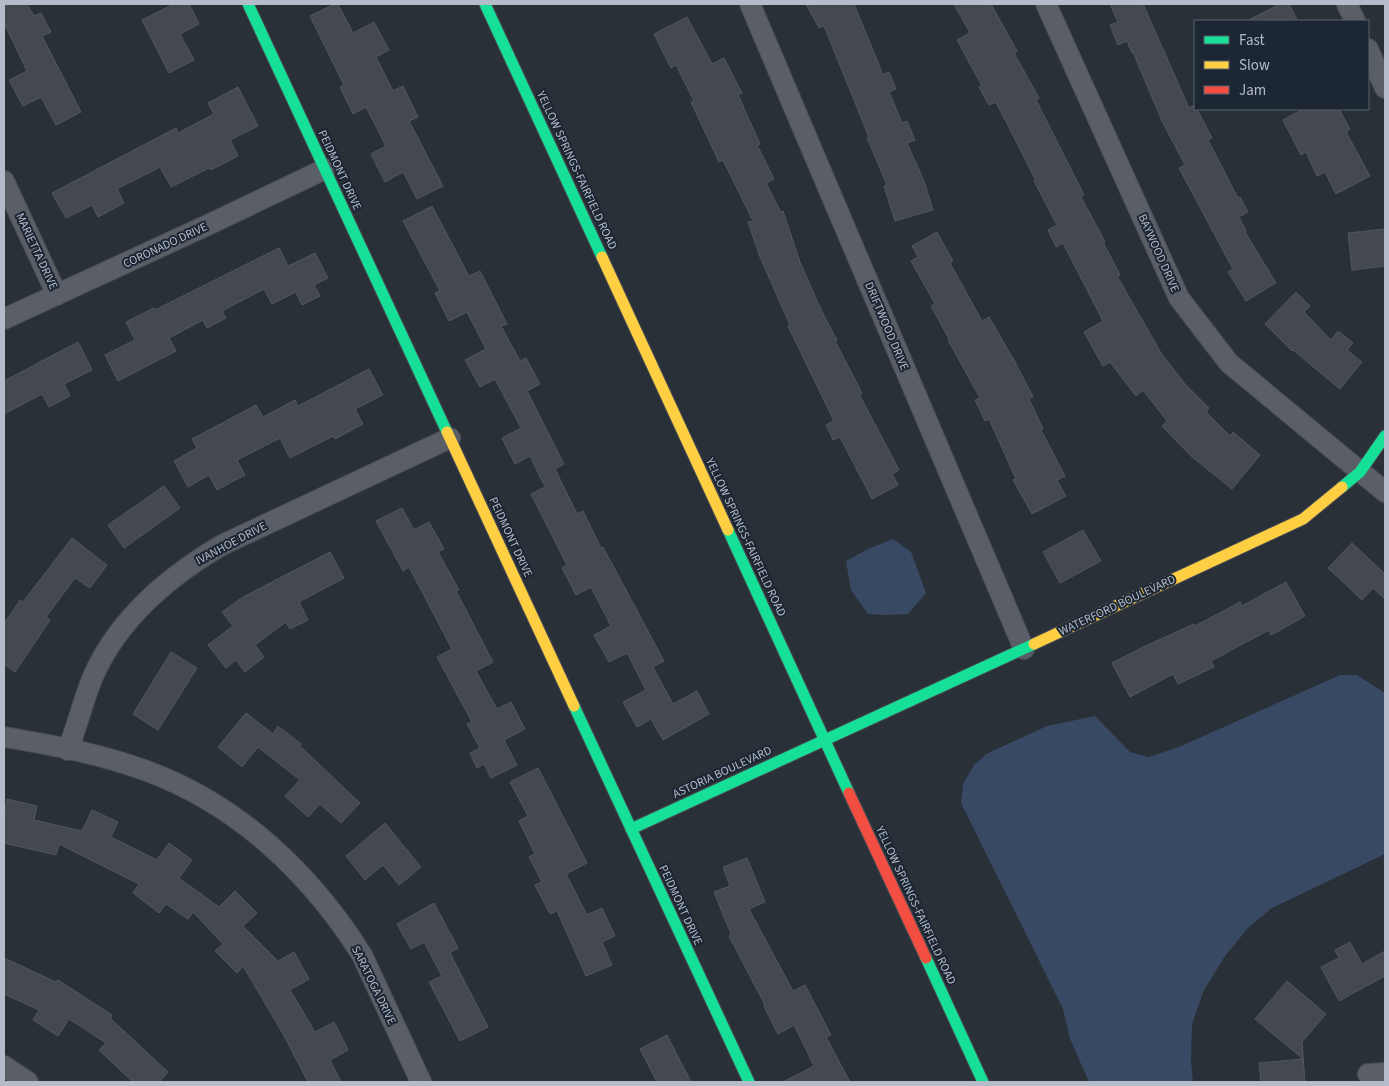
<svg xmlns="http://www.w3.org/2000/svg" width="1389" height="1086" font-family="'Source Sans 3',sans-serif">
<rect width="100%" height="100%" fill="#2a3038"/>
<!-- water -->
<g fill="#384963">
<polygon points="893,539 911,552 926,593 908,614 886,615 868,614 851,590 846,561 868,549"/>
<polygon points="1340,675 1357,675 1385,693 1385,854 1272,908 1248,928 1225,956 1204,990 1192,1024 1191,1060 1193,1082 1089,1082 1070,1039 1063,1009 961,803 963,784 974,765 986,754 1047,726 1095,716 1130,752 1149,757 1179,747"/>
</g>
<!-- building -->
<g fill="#444950" stroke="#52575f">
<polygon points="4,4 27,4 34,16 41,13 51,32 42,36 81,112 56,125 41,97 23,106 9,80 27,71 4,23"/>
<polygon points="174,4 189,4 199,24 180,34 194,60 169,73 142,20"/>
<polygon points="335,4 338,4 353,33 374,22 389,50 376,57 393,91 403,86 418,117 409,121 443,186 417,199 403,172 385,182 371,154 386,146 366,107 353,114 340,87 344,85 310,16"/>
<polygon points="806,4 854,4 883,75 889,72 896,89 889,92 902,123 907,121 915,140 907,143 924,181 933,210 895,221 884,186 887,185 867,138 869,137 824,26 819,28"/>
<polygon points="954,4 991,4 1017,51 1014,53 1039,98 1036,100 1084,195 1081,197 1105,242 1103,242 1120,275 1117,276 1161,353 1185,384 1209,408 1206,412 1230,436 1233,432 1260,455 1232,489 1191,456 1162,426 1167,421 1143,390 1136,396 1110,362 1103,366 1084,332 1103,321 1063,243 1056,247 1048,230 1057,225 1034,181 1036,181 996,102 989,105 979,87 982,86 957,40 970,33"/>
<polygon points="1110,4 1143,4 1189,108 1195,105 1195,109 1197,109 1212,138 1208,140 1238,198 1240,197 1248,212 1239,217 1246,231 1245,232 1276,283 1246,301 1228,272 1233,269 1179,168 1185,165 1162,121 1133,52 1132,53 1127,41 1118,45 1110,25 1118,22"/>
<polygon points="1280,4 1289,4 1298,21 1247,21"/>
<polygon points="687,17 712,64 724,58 742,93 738,95 760,144 757,145 774,179 766,183 781,212 783,211 800,262 822,312 837,340 835,341 862,393 859,394 899,470 892,474 898,485 872,499 840,437 833,440 826,425 834,421 788,326 790,325 760,257 748,222 753,221 723,160 719,162 691,102 694,101 676,65 671,68 654,34"/>
<polygon points="238,87 258,126 230,140 238,156 211,170 209,168 171,187 160,167 117,189 124,203 98,217 92,205 66,218 52,193 176,128 178,133 214,114 208,103"/>
<polygon points="1303,109 1339,109 1350,129 1346,132 1370,176 1336,194 1325,172 1317,176 1306,152 1301,155 1283,120"/>
<polygon points="432,206 469,276 480,271 507,324 501,326 520,361 526,358 540,384 527,391 564,464 555,469 577,514 583,511 601,548 603,547 664,661 653,667 673,704 697,691 709,714 663,740 651,719 637,727 623,702 646,690 627,653 609,662 594,635 611,626 591,587 576,595 562,568 567,565 531,494 545,487 530,456 515,464 502,438 521,428 495,379 480,387 465,360 486,349 467,312 449,321 435,293 440,291 403,221"/>
<polygon points="1385,229 1385,266 1352,270 1348,233"/>
<polygon points="937,232 953,261 950,263 982,321 989,317 1015,362 1033,397 1029,399 1043,429 1041,430 1065,476 1057,480 1066,496 1032,514 1013,480 1016,479 989,419 985,421 975,400 980,398 948,340 949,339 931,306 935,304 911,261 918,257 912,246"/>
<polygon points="279,248 288,266 315,253 328,278 314,285 320,296 302,305 296,292 272,304 264,289 222,311 226,318 207,328 203,320 169,338 176,351 118,381 105,355 135,340 126,322 154,308 155,310"/>
<polygon points="1296,292 1310,306 1304,312 1331,340 1338,331 1353,343 1347,350 1362,362 1340,389 1293,350 1292,351 1265,324"/>
<polygon points="78,342 92,370 64,384 70,396 49,407 42,394 4,414 4,381"/>
<polygon points="369,369 383,395 355,409 363,424 335,439 333,436 290,458 280,438 237,460 245,475 217,490 209,475 188,487 174,461 197,448 192,439 256,405 263,417 295,400 298,406"/>
<polygon points="164,486 180,508 124,548 108,525"/>
<polygon points="402,508 414,530 429,522 444,549 438,552 459,590 456,591 493,662 476,671 497,709 511,702 525,729 504,740 517,765 491,778 484,764 477,768 470,753 480,748 467,724 472,722 437,657 452,649 409,567 403,571 376,521"/>
<polygon points="1083,530 1101,561 1060,583 1043,552"/>
<polygon points="72,538 107,565 90,588 75,578 46,617 50,620 15,672 4,664 4,624 20,600 23,602"/>
<polygon points="1352,543 1385,574 1385,599 1373,588 1362,600 1328,568"/>
<polygon points="330,552 344,578 299,602 308,620 290,629 286,622 255,645 264,657 245,672 236,660 226,668 208,645 233,626 222,612 243,597"/>
<polygon points="1286,582 1305,616 1271,635 1269,630 1211,661 1214,667 1178,684 1173,674 1130,697 1112,663 1139,649 1194,624 1195,626 1240,602 1242,606"/>
<polygon points="171,652 197,668 158,730 133,714"/>
<polygon points="246,713 273,734 278,726 301,744 300,746 360,803 341,823 320,804 308,817 285,796 300,780 258,747 242,767 218,747"/>
<polygon points="538,768 587,863 566,874 587,915 602,908 615,936 602,942 612,965 586,976 557,911 550,914 535,885 542,882 529,857 535,854 519,821 528,816 510,782"/>
<polygon points="7,799 37,806 34,820 82,831 92,810 118,822 111,837 157,860 169,843 192,860 179,878 219,907 235,891 257,913 243,926 278,961 294,952 309,979 290,990 315,1032 334,1022 348,1050 330,1060 341,1082 308,1082 282,1032 243,966 237,973 215,951 223,944 193,912 188,919 166,904 159,913 133,893 139,884 59,844 56,855 4,843 4,815"/>
<polygon points="385,823 421,867 399,885 383,865 365,880 346,856"/>
<polygon points="747,858 765,902 749,909 793,991 805,985 831,1035 826,1037 850,1082 783,1082 814,1066 794,1025 778,1034 764,1006 765,1005 729,936 731,934 714,892 730,886 723,867"/>
<polygon points="434,903 458,948 450,953 488,1027 460,1041 429,982 442,976 424,942 411,949 397,924"/>
<polygon points="1350,942 1362,964 1385,951 1385,976 1339,1001 1321,967 1339,958 1335,950"/>
<polygon points="4,958 56,982 58,980 112,1015 110,1018 168,1072 159,1082 133,1082 99,1050 106,1043 69,1019 58,1036 33,1020 39,1010 4,994"/>
<polygon points="1287,981 1326,1014 1302,1042 1305,1082 1261,1082 1259,1063 1303,1059 1255,1019"/>
<polygon points="667,1035 691,1082 657,1082 640,1049"/>
</g>
<g fill="none" stroke-linecap="round" stroke-linejoin="round">
<defs>
<g id="street">
<polyline points="750,4 1024,649"/>
<polyline points="1046,4 1179,298 1229,363 1385,492"/>
<polyline points="1347,4 1355,21"/>
<polyline points="1368,49 1385,88"/>
<polyline points="4,181 57,295"/>
<polyline points="4,319 212,223 325,169"/>
<path d="M 4,737 C 52,745 101,754 147,771 C 239,805 311,874 362,955 L 421,1082"/>
<path d="M 68,750 C 76,728 82,706 90,684 C 114,622 166,578 222,545 L 450,438"/>
<polyline points="4,1066 28,1082"/>
<polyline points="1368,1074 1385,1073"/>
</g>
<g id="fast">
<polyline points="248,4 447,432"/>
<polyline points="485,4 602,257"/>
<polyline points="1342,487 1360,472 1385,436"/>
<polyline points="728,530 849,793"/>
<polyline points="574,706 749,1082"/>
<polyline points="631,829 1034,644"/>
<polyline points="926,958 983,1082"/>
</g>
<g id="slow">
<polyline points="602,257 728,530"/>
<polyline points="447,432 574,706"/>
<polyline points="1034,644 1303,519 1342,487"/>
</g>
<polyline id="jam" points="849,793 926,958"/>
</defs>
<!-- street casing -->
<use href="#street" stroke="#484c53" stroke-width="22"/>
<!-- fast casing -->
<use href="#fast" stroke="#484c53" stroke-width="13"/>
<!-- slow casing -->
<use href="#slow" stroke="#484c53" stroke-width="13"/>
<!-- jam casing -->
<use href="#jam" stroke="#484c53" stroke-width="13"/>
<!-- street -->
<use href="#street" stroke="#5a5e66" stroke-width="20"/>
<!-- fast -->
<use href="#fast" stroke="#16e098" stroke-width="11"/>
<!-- slow -->
<use href="#slow" stroke="#ffcf43" stroke-width="11"/>
<!-- jam -->
<use href="#jam" stroke="#f24e42" stroke-width="11"/>
</g>
<g text-anchor="middle" stroke-width="4" stroke-linejoin="round" paint-order="stroke">
<!-- street labels -->
<g font-size="12" fill="#b4bcc9" stroke="#1d2633">
<text transform="translate(340 170) rotate(65)" y="4">PEIDMONT DRIVE</text>
<text transform="translate(577 170) rotate(65)" y="4">YELLOW SPRINGS-FAIRFIELD ROAD</text>
<text transform="translate(165 245) rotate(-25)" y="4">CORONADO DRIVE</text>
<text transform="translate(37 251) rotate(65)" y="4">MARIETTA DRIVE</text>
<text transform="translate(1159 253) rotate(66)" y="4">BAYWOOD DRIVE</text>
<text transform="translate(887 326) rotate(67)" y="4">DRIFTWOOD DRIVE</text>
<text transform="translate(511 537) rotate(65)" y="4">PEIDMONT DRIVE</text>
<text transform="translate(746 537) rotate(65)" y="4">YELLOW SPRINGS-FAIRFIELD ROAD</text>
<text transform="translate(231 543) rotate(-28)" y="4">IVANHOE DRIVE</text>
<text transform="translate(1117 605) rotate(-25)" y="4">WATERFORD BOULEVARD</text>
<text transform="translate(722 772) rotate(-25)" y="4">ASTORIA BOULEVARD</text>
<text transform="translate(681 905) rotate(65)" y="4">PEIDMONT DRIVE</text>
<text transform="translate(916 905) rotate(65)" y="4">YELLOW SPRINGS-FAIRFIELD ROAD</text>
<text transform="translate(374 985) rotate(64)" y="4">SARATOGA DRIVE</text>
</g>
</g>
<!-- border -->
<rect width="1389" height="1086" fill="none" stroke="#b4bcc9" stroke-width="10"/>
<!-- legend -->
<rect x="1194" y="20" width="175" height="90" fill="#1d2633" stroke="#59626f"/>
<rect x="1204" y="36" width="25" height="8" fill="#16e098" stroke="#59626f"/>
<text x="1239" y="45" font-size="15" fill="#b4bcc9">Fast</text>
<rect x="1204" y="61" width="25" height="8" fill="#ffcf43" stroke="#59626f"/>
<text x="1239" y="70" font-size="15" fill="#b4bcc9">Slow</text>
<rect x="1204" y="86" width="25" height="8" fill="#f24e42" stroke="#59626f"/>
<text x="1239" y="95" font-size="15" fill="#b4bcc9">Jam</text>
</svg>
